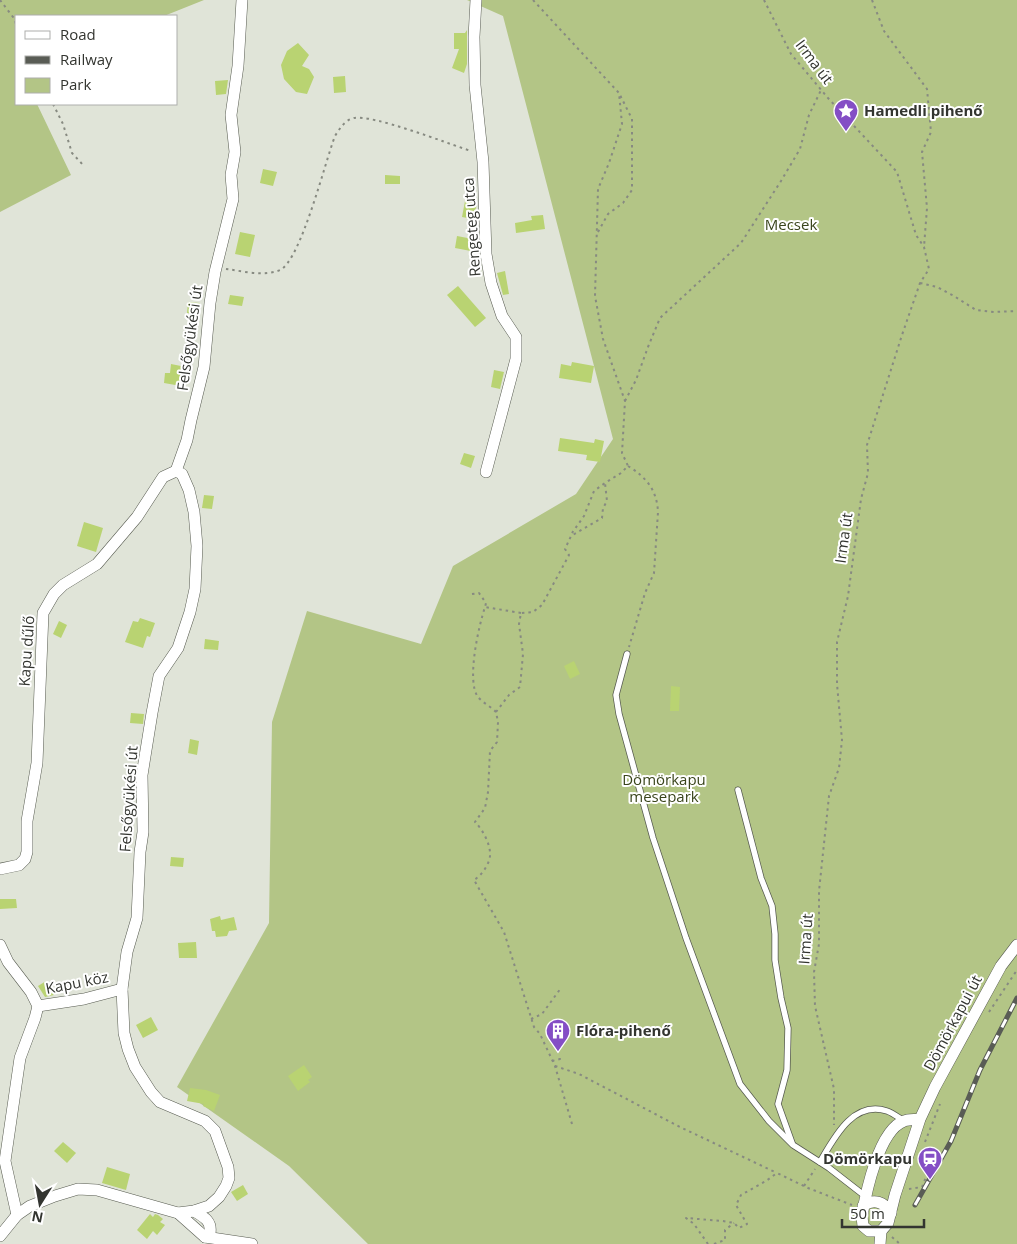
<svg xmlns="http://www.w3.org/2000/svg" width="1017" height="1244" font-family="'Open Sans',sans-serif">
<rect width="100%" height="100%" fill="#e0e4d8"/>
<!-- green -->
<g fill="#b3c586">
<polygon points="0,0 204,0 164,16 16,16 16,104 37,104 71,175 0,212"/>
<polygon points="467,0 1017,0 1017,1244 368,1244 289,1166 177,1087 269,923 272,722 307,611 421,644 453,566 576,494 613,439 503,16"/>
</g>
<!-- building -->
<g fill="#b9d372">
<polygon points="467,30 467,64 464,73 452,68 459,49 454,49 454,33 465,33"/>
<polygon points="298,43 309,55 302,66 309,69 314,77 307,94 296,92 284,79 281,65 287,51"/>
<polygon points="345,76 346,92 334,93 333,77"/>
<polygon points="228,80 226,94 216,95 215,81"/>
<polygon points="263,169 277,172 273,186 260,183"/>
<polygon points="385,175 400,176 400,184 385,184"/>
<polygon points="465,201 477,204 473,219 462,217"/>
<polygon points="543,215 545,229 516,233 515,223 532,220 531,216"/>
<polygon points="240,232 255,235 250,257 235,254"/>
<polygon points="457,236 478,240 476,252 455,248"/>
<polygon points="505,271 509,294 503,295 497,273"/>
<polygon points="458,286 486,318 475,327 447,295"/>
<polygon points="230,295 244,297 242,306 228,304"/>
<polygon points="188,302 200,303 199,314 187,313"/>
<polygon points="572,362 594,366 591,383 559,378 561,364 571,366"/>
<polygon points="171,364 181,366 180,374 183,374 181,386 164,383 165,373 170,373"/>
<polygon points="494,370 504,372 500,389 491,387"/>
<polygon points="560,438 594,443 595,439 604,441 600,462 586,460 587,455 558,451"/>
<polygon points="464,453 475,456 471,468 460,464"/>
<polygon points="204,495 214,496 212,509 202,508"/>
<polygon points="84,522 103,528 96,552 77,546"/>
<polygon points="140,618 155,623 150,637 147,636 143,648 125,642 133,621 138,622"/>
<polygon points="59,621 67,625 61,638 53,634"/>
<polygon points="205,639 219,641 218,650 204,649"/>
<polygon points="574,661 580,674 570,679 564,666"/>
<polygon points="671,686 680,687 679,711 670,711"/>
<polygon points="131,713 144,714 143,724 130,723"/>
<polygon points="190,739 199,741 197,755 188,753"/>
<polygon points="171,857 184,858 183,867 170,866"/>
<polygon points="0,899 16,899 17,908 0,909"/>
<polygon points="220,916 221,920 234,917 237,930 229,931 227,936 216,937 215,931 212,931 210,919"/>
<polygon points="196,942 197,958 179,958 178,943"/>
<polygon points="46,981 54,995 45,997 38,986"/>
<polygon points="151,1017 158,1030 143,1038 136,1025"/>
<polygon points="304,1065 312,1077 308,1080 310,1082 298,1091 288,1076"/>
<polygon points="190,1088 206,1090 220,1095 214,1111 203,1106 204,1104 187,1101"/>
<polygon points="63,1142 76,1153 67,1163 54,1151"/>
<polygon points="107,1167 130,1174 126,1190 102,1183"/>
<polygon points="243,1185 248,1194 237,1201 231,1192"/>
<polygon points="150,1214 153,1217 155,1214 158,1215 163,1219 160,1222 165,1225 157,1235 153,1231 147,1239 137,1230"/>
</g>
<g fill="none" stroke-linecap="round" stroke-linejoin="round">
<defs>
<g id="lane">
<polyline points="627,654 616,695 619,714 653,838 686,938 740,1084 769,1121 793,1145 829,1168 865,1196"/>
<polyline points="738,790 761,878 772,906 775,934 775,960 781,998 788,1028 787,1070 778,1104 792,1143"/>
<path d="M 820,1162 C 834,1138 853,1100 887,1111 C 893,1113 899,1118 904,1121"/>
</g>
<g id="street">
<polyline points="476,0 474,37 475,85 483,162 486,254 491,283 502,316 516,337 516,359 486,472"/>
<polyline points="0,869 19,865 25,859 27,852 27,821 37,763 43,613 54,594 63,585 97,564 137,517 163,477 176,471"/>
<polyline points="0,945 8,962 31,992 38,1006 35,1018 20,1058 5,1161 17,1215"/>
<polyline points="38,1006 84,999 122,989"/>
<path d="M 920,1119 C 916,1120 909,1119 904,1121 C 879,1130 866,1192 862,1216 L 863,1226 L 869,1231 L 881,1231 L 888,1223 L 895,1195 L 920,1119 L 935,1087 L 1001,966 L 1017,945"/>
<path d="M 863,1206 C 874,1198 884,1202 891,1213"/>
<path d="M 194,1211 C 204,1217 212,1221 210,1233 L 205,1237"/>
<polyline points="178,1213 194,1211 209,1206 219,1197 226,1186 229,1178 228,1167 215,1131 205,1121 160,1102 151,1092 135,1067 128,1049 124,1033 122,989 127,952 137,918 140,852 143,832 142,775 152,713 159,676 178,648 190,612 195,589 197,546 194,512 189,490 182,474 176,471 187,440 191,420 204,367 210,303 215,272 233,199 231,175 235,152 231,115 238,66 242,0"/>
<polyline points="0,1236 17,1215 30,1206 55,1196 78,1189 97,1190 178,1213 205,1237 252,1244"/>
<polyline points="880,1244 881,1231"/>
</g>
</defs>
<!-- lane casing -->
<use href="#lane" stroke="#575b50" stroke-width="7"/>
<!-- street casing -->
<use href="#street" stroke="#575b50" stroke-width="12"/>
<!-- path -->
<g stroke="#878a81" stroke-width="2" stroke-dasharray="2.5 4" stroke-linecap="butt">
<polyline points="0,0 13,17 16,24"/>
<polyline points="533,0 619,93 622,124 609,163 598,189 595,296 603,339 625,401 622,453 628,466 621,473 605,483 594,491 584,516 572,533"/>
<polyline points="764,0 791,54 828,98 897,172 916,235 924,247 929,269 920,283 902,335 867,445 868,473 861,499 848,596 837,642 837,684 842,740 839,768 829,796 819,891 819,944 814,972 815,1006 834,1089 834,1125"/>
<polyline points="872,0 884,31 927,89 931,132 922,152 927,208 924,247"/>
<polyline points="53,104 63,124 72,153 84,166"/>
<polyline points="598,232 608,214 623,203 632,190 632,119 620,95"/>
<path d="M 226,269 C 243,271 263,277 280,270 C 301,260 325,162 335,136 C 340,128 345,120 354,118 C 372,114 449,144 471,151"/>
<polyline points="920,283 937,287 954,296 976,310 994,312 1017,311"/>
<polyline points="625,401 636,380 648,347 660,318 741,243 781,181 800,149 809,115 821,90"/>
<path d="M 628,466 C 646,477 657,490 658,512 L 654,573 L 645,593 L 629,647"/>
<polyline points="472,594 479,593 486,603 485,607"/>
<path d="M 496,712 C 491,707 482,702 478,697 C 466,681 479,625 485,607 L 521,613"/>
<polyline points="989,1012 1017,970"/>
<polyline points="531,1019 542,1014 561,988"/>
<polyline points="552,1061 560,1059 559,1055"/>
<polyline points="555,1066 579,1074 680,1127 777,1173"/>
<path d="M 572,1124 L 555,1066 L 540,1034 L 534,1027 L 504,932 L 474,880 C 481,876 489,865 490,856 C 491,845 483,830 475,822 L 485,808 L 488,792 L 490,751 L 497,742 L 498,722 L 496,712 L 509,695 L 520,687 L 523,654 L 519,624 L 521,613 L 533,612 L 542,605 L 569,555 L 565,549 L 571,536 L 602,518 L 603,508 L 607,501 L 605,483"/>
<polyline points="925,1142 940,1104"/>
<polyline points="804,1186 815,1169"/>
<polyline points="909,1189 922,1187 930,1167 918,1163"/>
<polyline points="892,1237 900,1244"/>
<polyline points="708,1244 694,1224 686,1218 723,1221 734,1223 739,1228 747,1224 736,1205 741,1195 766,1181 777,1173 808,1188 852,1205"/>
<polyline points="714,1244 725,1240 725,1230 734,1223"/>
</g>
<!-- lane -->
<use href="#lane" stroke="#fff" stroke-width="5.5"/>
<!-- street -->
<use href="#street" stroke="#fff" stroke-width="11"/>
<defs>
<polyline id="rail" points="915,1205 951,1141 980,1070 1017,998"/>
</defs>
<!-- rail casing -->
<use href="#rail" stroke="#595c55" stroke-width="5"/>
<!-- rail -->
<use href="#rail" stroke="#fff" stroke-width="3" stroke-dasharray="9" stroke-linecap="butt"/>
</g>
<!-- icons -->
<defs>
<symbol id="sight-pin" viewBox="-11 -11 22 30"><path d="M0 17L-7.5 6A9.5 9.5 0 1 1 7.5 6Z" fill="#844ec5" stroke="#fff"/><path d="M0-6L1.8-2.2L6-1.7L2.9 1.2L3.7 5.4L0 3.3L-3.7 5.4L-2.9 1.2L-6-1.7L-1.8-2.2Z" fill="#fff"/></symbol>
<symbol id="building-pin" viewBox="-11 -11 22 30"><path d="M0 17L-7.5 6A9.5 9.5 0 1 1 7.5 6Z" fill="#844ec5" stroke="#fff"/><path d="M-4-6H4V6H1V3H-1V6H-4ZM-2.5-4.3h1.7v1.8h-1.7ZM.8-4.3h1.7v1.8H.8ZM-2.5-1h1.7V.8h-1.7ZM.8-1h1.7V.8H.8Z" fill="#fff"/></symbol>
<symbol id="station-pin" viewBox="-11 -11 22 30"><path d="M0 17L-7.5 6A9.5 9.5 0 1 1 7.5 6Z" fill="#844ec5" stroke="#fff"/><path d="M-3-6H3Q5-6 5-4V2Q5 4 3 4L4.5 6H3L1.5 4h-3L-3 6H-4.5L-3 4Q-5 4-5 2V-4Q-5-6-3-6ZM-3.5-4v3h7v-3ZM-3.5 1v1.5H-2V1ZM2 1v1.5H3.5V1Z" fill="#fff"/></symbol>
</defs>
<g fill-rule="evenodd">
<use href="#sight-pin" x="832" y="97" width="28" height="38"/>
<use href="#building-pin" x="544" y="1017" width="28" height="38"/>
<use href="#station-pin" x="916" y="1145" width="28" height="38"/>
</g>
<g text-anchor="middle" stroke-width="4" stroke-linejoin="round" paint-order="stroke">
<!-- street labels -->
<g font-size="15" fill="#333530" stroke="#fff">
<text transform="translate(814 62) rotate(53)" y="5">Irma út</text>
<text transform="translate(472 227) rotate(-94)" y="5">Rengeteg utca</text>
<text transform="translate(190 338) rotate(-82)" y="5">Felsőgyükési út</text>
<text transform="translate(844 538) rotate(-82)" y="5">Irma út</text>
<text transform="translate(27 651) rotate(-86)" y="5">Kapu dűlő</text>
<text transform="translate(129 799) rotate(-86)" y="5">Felsőgyükési út</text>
<text transform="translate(806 939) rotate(-86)" y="5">Irma út</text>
<text transform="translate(77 983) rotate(-11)" y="5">Kapu köz</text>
<text transform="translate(953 1023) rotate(-62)" y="5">Dömörkapui út</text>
</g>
<!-- poi labels -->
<g font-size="15" font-weight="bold" fill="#333530" stroke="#fff" text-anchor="start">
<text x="864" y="116">Hamedli pihenő</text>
<text x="576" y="1036">Flóra-pihenő</text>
<text x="912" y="1164" text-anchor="end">Dömörkapu</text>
</g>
<!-- park labels -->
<g font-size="15" fill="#3a451c" stroke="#fff">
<text x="791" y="230">Mecsek</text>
<text x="664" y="785">Dömörkapu<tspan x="664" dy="17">mesepark</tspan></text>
</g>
</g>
<!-- legend -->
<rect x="15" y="15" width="162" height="90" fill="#ffffff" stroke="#adaeac"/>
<rect x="25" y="31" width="25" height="8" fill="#ffffff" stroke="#adaeac"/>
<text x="60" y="40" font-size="15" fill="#333530">Road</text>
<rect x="25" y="56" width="25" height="8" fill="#595c55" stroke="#adaeac"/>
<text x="60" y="65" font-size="15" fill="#333530">Railway</text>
<rect x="25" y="78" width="25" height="15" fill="#b3c586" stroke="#adaeac"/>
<text x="60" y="90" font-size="15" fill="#333530">Park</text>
<!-- north arrow -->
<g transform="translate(40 1204) rotate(191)" stroke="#ffffff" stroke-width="4" paint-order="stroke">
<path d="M0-4L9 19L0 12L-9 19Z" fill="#333530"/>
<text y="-8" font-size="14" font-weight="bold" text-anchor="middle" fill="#333530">N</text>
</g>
<!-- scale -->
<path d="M842 1219v8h82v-8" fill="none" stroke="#333530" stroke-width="2.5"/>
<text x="850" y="1219" font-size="15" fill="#333530" stroke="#ffffff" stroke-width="4" paint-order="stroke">50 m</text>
</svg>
